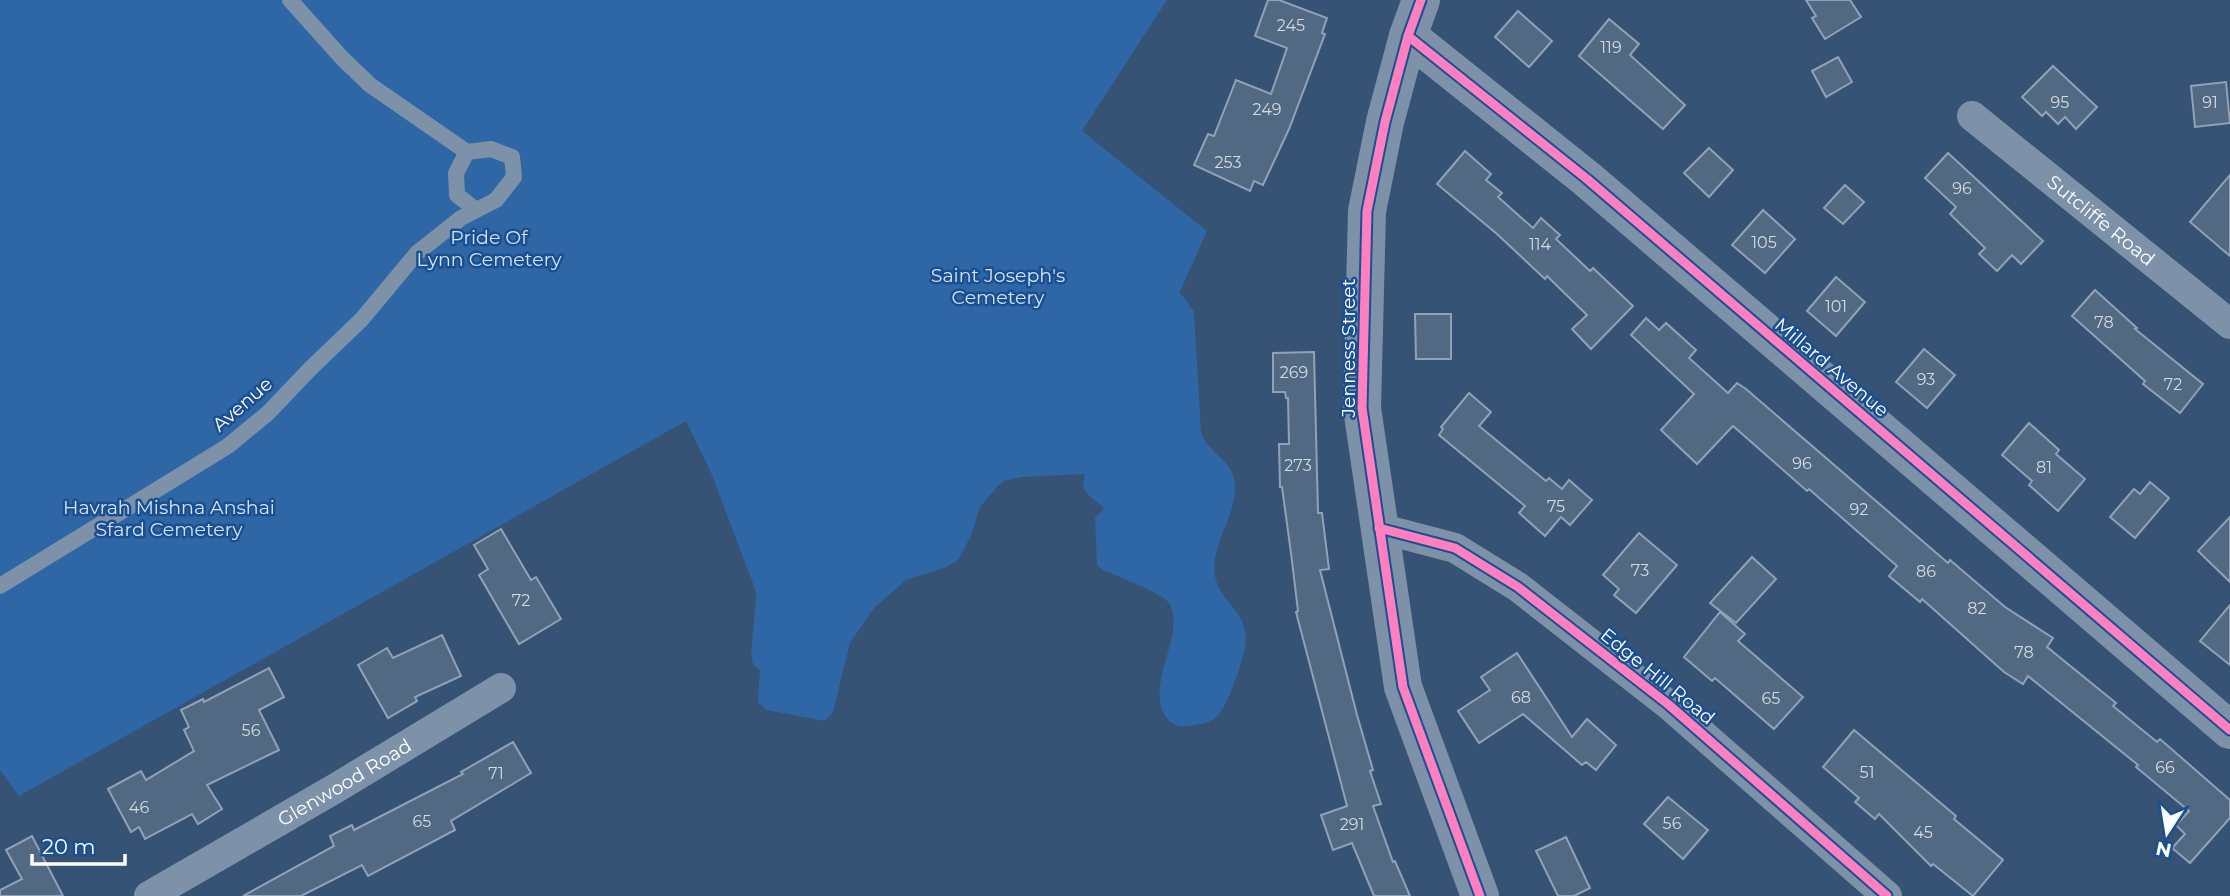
<svg xmlns="http://www.w3.org/2000/svg" width="2230" height="896" font-family="Montserrat,sans-serif">
<rect width="100%" height="100%" fill="#365274"/>
<!-- green -->
<path fill="#2f66a5" d="M 0,0 L 1167,0 L 1082,131 L 1207,231 L 1179,294 L 1183,296 L 1194,312 L 1201,432 C 1208,452 1230,460 1234,478 C 1241,511 1209,545 1215,576 C 1220,604 1251,612 1245,647 C 1242,663 1227,711 1214,719 C 1209,723 1200,724 1194,725 C 1182,728 1173,727 1166,717 C 1144,686 1187,633 1169,603 C 1162,593 1116,576 1103,570 L 1097,565 L 1095,518 L 1104,508 L 1088,495 L 1083,487 L 1085,474 L 1021,477 L 1004,481 L 998,486 L 980,507 L 971,536 L 958,560 L 947,567 L 906,580 L 874,608 L 850,643 L 833,712 L 825,721 L 766,710 L 758,702 L 760,670 L 753,665 L 751,654 L 756,597 L 755,589 L 712,475 L 686,421 L 19,796 L 0,770 Z"/>
<!-- building -->
<g fill="#526984" stroke="#92a2b6" stroke-width="2">
<polygon points="1268,0 1279,0 1327,18 1322,33 1325,34 1289,129 1263,185 1254,181 1250,191 1194,165 1208,134 1214,136 1236,80 1271,94 1287,48 1255,36"/>
<polygon points="1806,0 1850,0 1861,17 1825,39 1812,18 1816,16"/>
<polygon points="1518,11 1552,41 1529,67 1495,37"/>
<polygon points="1609,19 1639,44 1630,55 1685,105 1663,129 1579,56"/>
<polygon points="1838,57 1852,82 1826,97 1812,71"/>
<polygon points="2053,66 2097,107 2076,129 2065,117 2058,124 2046,112 2042,116 2022,97"/>
<polygon points="2226,82 2230,123 2195,127 2191,86"/>
<polygon points="1709,148 1733,170 1709,197 1684,173"/>
<polygon points="1465,151 1491,174 1486,180 1502,193 1498,197 1533,228 1541,218 1560,235 1556,239 1590,271 1593,268 1633,306 1591,349 1572,329 1587,315 1547,276 1545,279 1497,234 1437,184"/>
<polygon points="1948,153 2043,241 2021,264 2012,255 1997,271 1979,254 1985,248 1950,214 1956,207 1925,178"/>
<polygon points="2230,175 2230,256 2190,222"/>
<polygon points="1845,185 1864,202 1843,224 1824,208"/>
<polygon points="1763,210 1795,239 1765,273 1732,245"/>
<polygon points="1836,277 1865,302 1836,336 1807,311"/>
<polygon points="2095,290 2137,328 2135,329 2203,384 2180,413 2143,384 2145,381 2072,316"/>
<polygon points="1415,314 1451,314 1451,359 1416,359"/>
<polygon points="1646,318 1659,330 1666,323 1696,350 1689,358 1728,393 1737,383 1746,389 1948,563 1950,560 2005,607 2053,638 2047,647 2116,703 2113,706 2157,742 2160,739 2230,800 2230,818 2190,863 2172,848 2185,834 2176,825 2189,811 2136,767 2138,765 2028,676 2023,684 2004,672 1922,599 1920,602 1889,576 1897,566 1809,489 1807,491 1733,426 1697,464 1661,430 1694,394 1631,335"/>
<polygon points="1924,349 1955,375 1927,408 1896,382"/>
<polygon points="1314,352 1318,513 1322,513 1329,569 1320,570 1357,715 1373,770 1370,771 1381,804 1373,806 1393,862 1395,861 1410,896 1374,896 1352,843 1333,850 1321,815 1347,806 1296,612 1298,611 1291,553 1282,487 1280,487 1279,444 1289,444 1288,398 1286,398 1285,392 1273,392 1273,353"/>
<polygon points="1469,393 1491,412 1479,426 1546,481 1549,478 1562,489 1569,480 1592,500 1570,525 1561,517 1545,536 1519,513 1525,506 1439,435 1443,429 1441,427"/>
<polygon points="2029,423 2059,450 2056,454 2085,479 2058,511 2029,485 2032,481 2002,455"/>
<polygon points="2150,482 2169,498 2135,538 2110,517 2134,489 2140,494"/>
<polygon points="2230,517 2230,582 2198,551"/>
<polygon points="501,529 531,580 536,577 561,619 519,644 479,575 488,569 474,545"/>
<polygon points="1639,533 1677,565 1636,613 1614,595 1619,589 1603,575"/>
<polygon points="1752,557 1776,579 1736,623 1710,603"/>
<polygon points="2230,605 2230,665 2200,641"/>
<polygon points="1720,612 1745,634 1738,641 1803,697 1774,729 1715,678 1712,681 1684,657"/>
<polygon points="442,635 461,676 415,697 417,701 388,718 358,665 387,648 393,658"/>
<polygon points="1517,653 1572,737 1587,719 1616,745 1596,770 1586,762 1582,765 1523,714 1479,743 1458,711 1490,690 1481,677"/>
<polygon points="269,668 284,697 259,710 279,750 207,785 222,809 198,824 192,814 145,839 139,827 131,832 108,789 141,771 146,780 194,751 184,730 189,727 181,710 203,699 204,702"/>
<polygon points="1854,730 1956,816 1954,819 2003,860 1973,896 1933,864 1931,866 1879,814 1875,819 1855,802 1859,798 1823,767"/>
<polygon points="513,742 531,773 451,821 455,830 368,876 362,865 301,896 243,896 334,846 330,836 352,825 354,830 463,774 461,772"/>
<polygon points="1668,797 1708,830 1683,859 1644,824"/>
<polygon points="32,836 63,896 0,896 0,890 22,879 6,850"/>
<polygon points="1566,837 1590,888 1574,896 1558,896 1536,851"/>
</g>
<g fill="none" stroke-linecap="round" stroke-linejoin="round">
<!-- service -->
<g stroke="#7d92a8" stroke-width="16">
<polyline points="290,0 342,58 370,85 467,152"/>
<polyline points="0,586 228,446 268,413 310,369 362,319 417,253 461,218 496,200 514,177 512,157 491,149 467,152 456,173 457,195 476,210"/>
</g>
<!-- minor -->
<g stroke="#7d92a8" stroke-width="30">
<path id="s1" d="M 1972,116 L 2230,324"/>
<polyline points="1379,528 1455,548 1518,587 1669,705 1887,896"/>
<path id="s2" d="M 149,896 L 336,788 L 501,688"/>
</g>
<!-- tertiary -->
<g stroke="#7d92a8" stroke-width="38">
<polyline points="1421,0 1408,36 1385,122 1367,211 1362,408 1403,687 1480,896"/>
<polyline points="1408,36 1587,179 2230,730"/>
</g>
<defs>
<g id="cycleway">
<polyline points="1421,0 1408,36 1385,122 1367,211 1362,408 1403,687 1480,896"/>
<polyline points="1408,36 1587,179 2230,730"/>
<polyline points="1379,528 1455,548 1518,587 1669,705 1887,896"/>
</g>
</defs>
<!-- cycleway casing -->
<use href="#cycleway" stroke="#1b4f8f" stroke-width="13"/>
<!-- cycleway -->
<use href="#cycleway" stroke="#ff80c0" stroke-width="9"/>
</g>
<g text-anchor="middle" stroke-width="5" stroke-linejoin="round" paint-order="stroke">
<!-- number labels -->
<g font-size="16" fill="#d4dae0">
<text x="1291" y="31">245</text>
<text x="1611" y="53">119</text>
<text x="2060" y="108">95</text>
<text x="2210" y="108">91</text>
<text x="1267" y="115">249</text>
<text x="1228" y="168">253</text>
<text x="1962" y="194">96</text>
<text x="1764" y="248">105</text>
<text x="1540" y="250">114</text>
<text x="1836" y="312">101</text>
<text x="2104" y="328">78</text>
<text x="1294" y="378">269</text>
<text x="1926" y="385">93</text>
<text x="2173" y="390">72</text>
<text x="1802" y="469">96</text>
<text x="1298" y="471">273</text>
<text x="2044" y="473">81</text>
<text x="1556" y="512">75</text>
<text x="1859" y="515">92</text>
<text x="1640" y="576">73</text>
<text x="1926" y="577">86</text>
<text x="521" y="606">72</text>
<text x="1977" y="614">82</text>
<text x="2024" y="658">78</text>
<text x="1521" y="703">68</text>
<text x="1771" y="704">65</text>
<text x="251" y="736">56</text>
<text x="2165" y="773">66</text>
<text x="1867" y="778">51</text>
<text x="496" y="779">71</text>
<text x="139" y="813">46</text>
<text x="422" y="827">65</text>
<text x="1672" y="829">56</text>
<text x="1352" y="830">291</text>
<text x="1923" y="838">45</text>
</g>
<!-- street labels -->
<g font-size="19" fill="#fff" stroke="#1b4f8f">
<text dy="7" stroke="none"><textPath href="#s1" startOffset="166">Sutcliffe Road</textPath></text>
<text transform="translate(1348 348) rotate(-90)" y="7">Jenness Street</text>
<text transform="translate(1832 367) rotate(40)" y="7">Millard Avenue</text>
<text transform="translate(242 404) rotate(-41)" y="7">Avenue</text>
<text transform="translate(1658 676) rotate(39)" y="7">Edge Hill Road</text>
<text dy="7" stroke="none"><textPath href="#s2" startOffset="226">Glenwood Road</textPath></text>
</g>
<!-- park labels -->
<g font-size="19" fill="#cfe3fa" stroke="#1b4f8f">
<text x="489" y="244">Pride Of<tspan x="489" dy="22">Lynn Cemetery</tspan></text>
<text x="998" y="282">Saint Joseph's<tspan x="998" dy="22">Cemetery</tspan></text>
<text x="169" y="514">Havrah Mishna Anshai<tspan x="169" dy="22">Sfard Cemetery</tspan></text>
</g>
</g>
<!-- north arrow -->
<g transform="translate(2167 833) rotate(192)" stroke="#1b4f8f" stroke-width="5" paint-order="stroke">
<path d="M0-5L12 26L0 18L-12 26Z" fill="#ffffff"/>
<text y="-10" font-size="19" font-weight="bold" text-anchor="middle" fill="#ffffff">N</text>
</g>
<!-- scale -->
<path d="M32 854v10h93v-10" fill="none" stroke="#ffffff" stroke-width="3.5"/>
<text x="42" y="854" font-size="21" fill="#ffffff" stroke="#1b4f8f" stroke-width="5" paint-order="stroke">20 m</text>
</svg>
